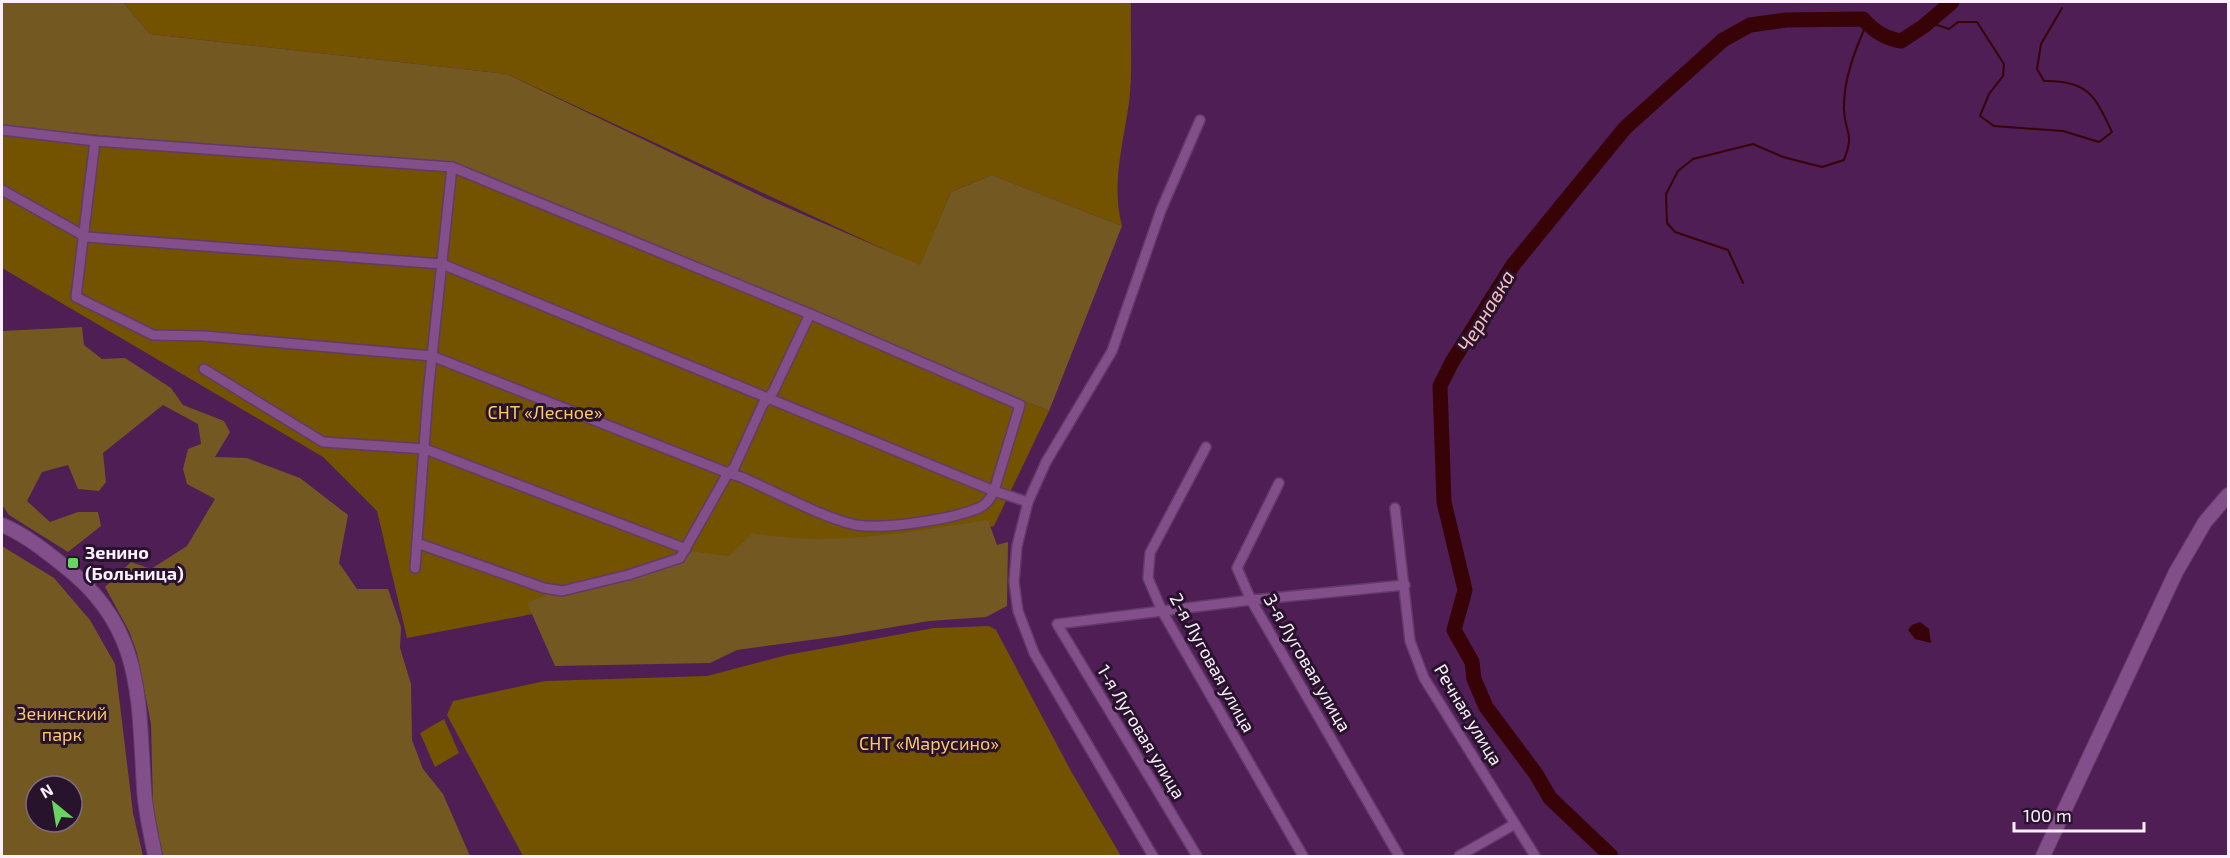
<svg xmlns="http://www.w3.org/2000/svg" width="2230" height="858" font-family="'Exo 2',sans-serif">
<rect width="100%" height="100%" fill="#4e1e55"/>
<!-- green -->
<g fill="#735200">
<path d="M 123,2 L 1131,2 C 1130,35 1133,70 1129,103 C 1123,145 1111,184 1122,226 L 992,175 L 951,192 L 920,266 L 507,74 L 150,34 Z"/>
<polygon points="2,126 461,168 1049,411 994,526 407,638 377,511 323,457 2,268"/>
<polygon points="989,626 996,630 1071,771 1121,856 523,856 447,715 453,701 545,681 707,676 787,655 934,628"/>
<polygon points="444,719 459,753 435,767 420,733"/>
</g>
<!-- forest -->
<g fill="#745821" fill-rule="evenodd">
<polygon points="2,2 123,2 150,34 507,74 765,198 920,265 951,192 992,175 1122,226 1049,411 461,168 2,126"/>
<polygon points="82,327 84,345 102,359 125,358 171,388 183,405 224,421 230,432 215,457 247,458 300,478 348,515 339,563 357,589 388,589 401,627 400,648 411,684 412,740 423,769 443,794 470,856 163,856 153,806 151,724 137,653 129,631 105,587 131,562 151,569 187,546 215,499 187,484 183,469 188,449 201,444 198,424 163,405 103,453 106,482 99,491 78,489 68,465 42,472 27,501 50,522 78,512 98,512 101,526 68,552 9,515 2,505 2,331"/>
<path d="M 988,520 L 997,545 L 1008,542 L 1007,606 L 986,617 L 929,621 L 840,636 L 737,650 L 710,663 L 555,666 L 527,603 L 554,592 L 670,562 L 683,562 L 690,551 L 729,556 L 753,533 C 832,547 910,532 988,520 Z"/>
<path d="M 2,546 L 54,578 L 90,620 L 115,664 L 133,813 L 143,856 L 2,856 ZM 36,786 L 72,786 L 72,822 L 36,822 Z"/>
</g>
<!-- water -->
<polygon fill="#370307" points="1920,622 1929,629 1931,643 1915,639 1908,630 1912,625"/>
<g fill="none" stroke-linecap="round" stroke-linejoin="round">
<!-- stream -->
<g stroke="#370307" stroke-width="2">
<path d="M 1928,22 L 1949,29 L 1958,22 L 1977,22 L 2004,64 L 2003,76 L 1989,94 L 1980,116 L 1994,126 L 2063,131 L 2099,142 L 2112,132 C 2095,96 2088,80 2044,81 L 2037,69 L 2041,44 L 2062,8"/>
<path d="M 1743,283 L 1728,250 L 1675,232 L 1667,223 L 1666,194 L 1678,171 L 1693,159 L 1753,144 L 1783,157 L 1822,167 L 1844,160 C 1855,131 1845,135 1844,110 C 1843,80 1855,50 1867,23"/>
</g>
<!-- river -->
<path stroke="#370307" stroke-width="15" d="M 1611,856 L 1550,798 L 1536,774 L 1486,707 L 1474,679 L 1472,662 L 1454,630 L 1465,590 L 1444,502 L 1440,386 L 1452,362 L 1513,265 L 1625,128 L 1723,40 L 1750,25 L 1786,20 L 1863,19 C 1874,31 1884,38 1901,41 L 1924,26 L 1952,2"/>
<defs>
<g id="street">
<polyline points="2,130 95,141 452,167 810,314"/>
<path d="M 95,141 L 76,297 L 153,335 L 204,336 L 432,356 L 728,473 L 741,477 C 774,491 823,518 856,525 C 884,530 952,519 979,508 C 987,504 990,499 994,491 L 1020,405 L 810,314 L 773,392 L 763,404 L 734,468 L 728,473 L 680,558 L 628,575 L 562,591 L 544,588 L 417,543"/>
<polyline points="2,190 86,237 442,264 994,491 1028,502"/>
<polyline points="204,369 323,442 425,449 686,549"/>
<polyline points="1206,447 1150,553 1148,578 1162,611 1303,856"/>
<polyline points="1279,483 1237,568 1251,600 1399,856"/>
<polyline points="1395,508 1410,641 1424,678 1535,856"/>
<polyline points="415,568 428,394 452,167"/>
<polyline points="1153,856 1034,653 1018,611 1014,582 1017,546 1028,502 1046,462 1112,351 1161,210 1200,120"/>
<polyline points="1197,856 1057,624 1251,600 1405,585"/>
<polyline points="1459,856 1515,824"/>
</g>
<g id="secondary">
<path d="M 2,525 C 24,534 44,550 63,565 C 144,627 138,697 144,788 C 145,811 151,834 155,856"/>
<polyline points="2043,856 2176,572 2205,522 2228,495"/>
</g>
</defs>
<!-- street casing -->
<use href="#street" stroke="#623a68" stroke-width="12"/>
<!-- secondary casing -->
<use href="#secondary" stroke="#623a68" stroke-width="16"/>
<!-- street -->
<use href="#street" stroke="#824f8a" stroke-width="9"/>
<!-- secondary -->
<use href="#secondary" stroke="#824f8a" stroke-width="14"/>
</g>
<!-- markers -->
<rect fill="#6bd362" stroke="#28132c" stroke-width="2" x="67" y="557" width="12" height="12" rx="3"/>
<g text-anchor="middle" stroke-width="6" stroke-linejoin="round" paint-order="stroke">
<!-- park labels -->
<g font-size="18" fill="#fdc965" stroke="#28132c">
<text x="545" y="419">СНТ «Лесное»</text>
<text x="62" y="720">Зенинский<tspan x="62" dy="21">парк</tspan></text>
<text x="929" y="750">СНТ «Марусино»</text>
</g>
<!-- poi labels -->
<g font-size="18" font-weight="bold" fill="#fbeffc" stroke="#28132c" text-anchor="start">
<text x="85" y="559">Зенино<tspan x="85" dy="21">(Больница)</tspan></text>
</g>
<!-- street labels -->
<g font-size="18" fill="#fbeffc" stroke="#28132c">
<text transform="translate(1212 663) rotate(61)" y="6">2-я Луговая улица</text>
<text transform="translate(1307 663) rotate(60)" y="6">3-я Луговая улица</text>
<text transform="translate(1468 715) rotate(59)" y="6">Речная улица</text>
<text transform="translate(1141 732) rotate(59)" y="6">1-я Луговая улица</text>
</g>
<!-- water labels -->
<g font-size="20" font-style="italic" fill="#f8bfbc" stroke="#28132c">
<text transform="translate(1486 311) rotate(-59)" y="7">Чернавка</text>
</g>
</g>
<!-- border -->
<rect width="2230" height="858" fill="none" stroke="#fbeffc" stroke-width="6"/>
<!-- north arrow -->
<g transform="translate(54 804) rotate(330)"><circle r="28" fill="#28132c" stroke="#7c6b7f" stroke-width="1.5"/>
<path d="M0-4.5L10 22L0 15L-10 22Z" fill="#6bd362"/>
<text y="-9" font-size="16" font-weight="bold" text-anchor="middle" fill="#fbeffc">N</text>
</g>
<!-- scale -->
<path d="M2014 822v9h130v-9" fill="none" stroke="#fbeffc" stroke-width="3"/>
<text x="2023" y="822" font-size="18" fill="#fbeffc" stroke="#28132c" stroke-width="4.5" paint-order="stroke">100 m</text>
</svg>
